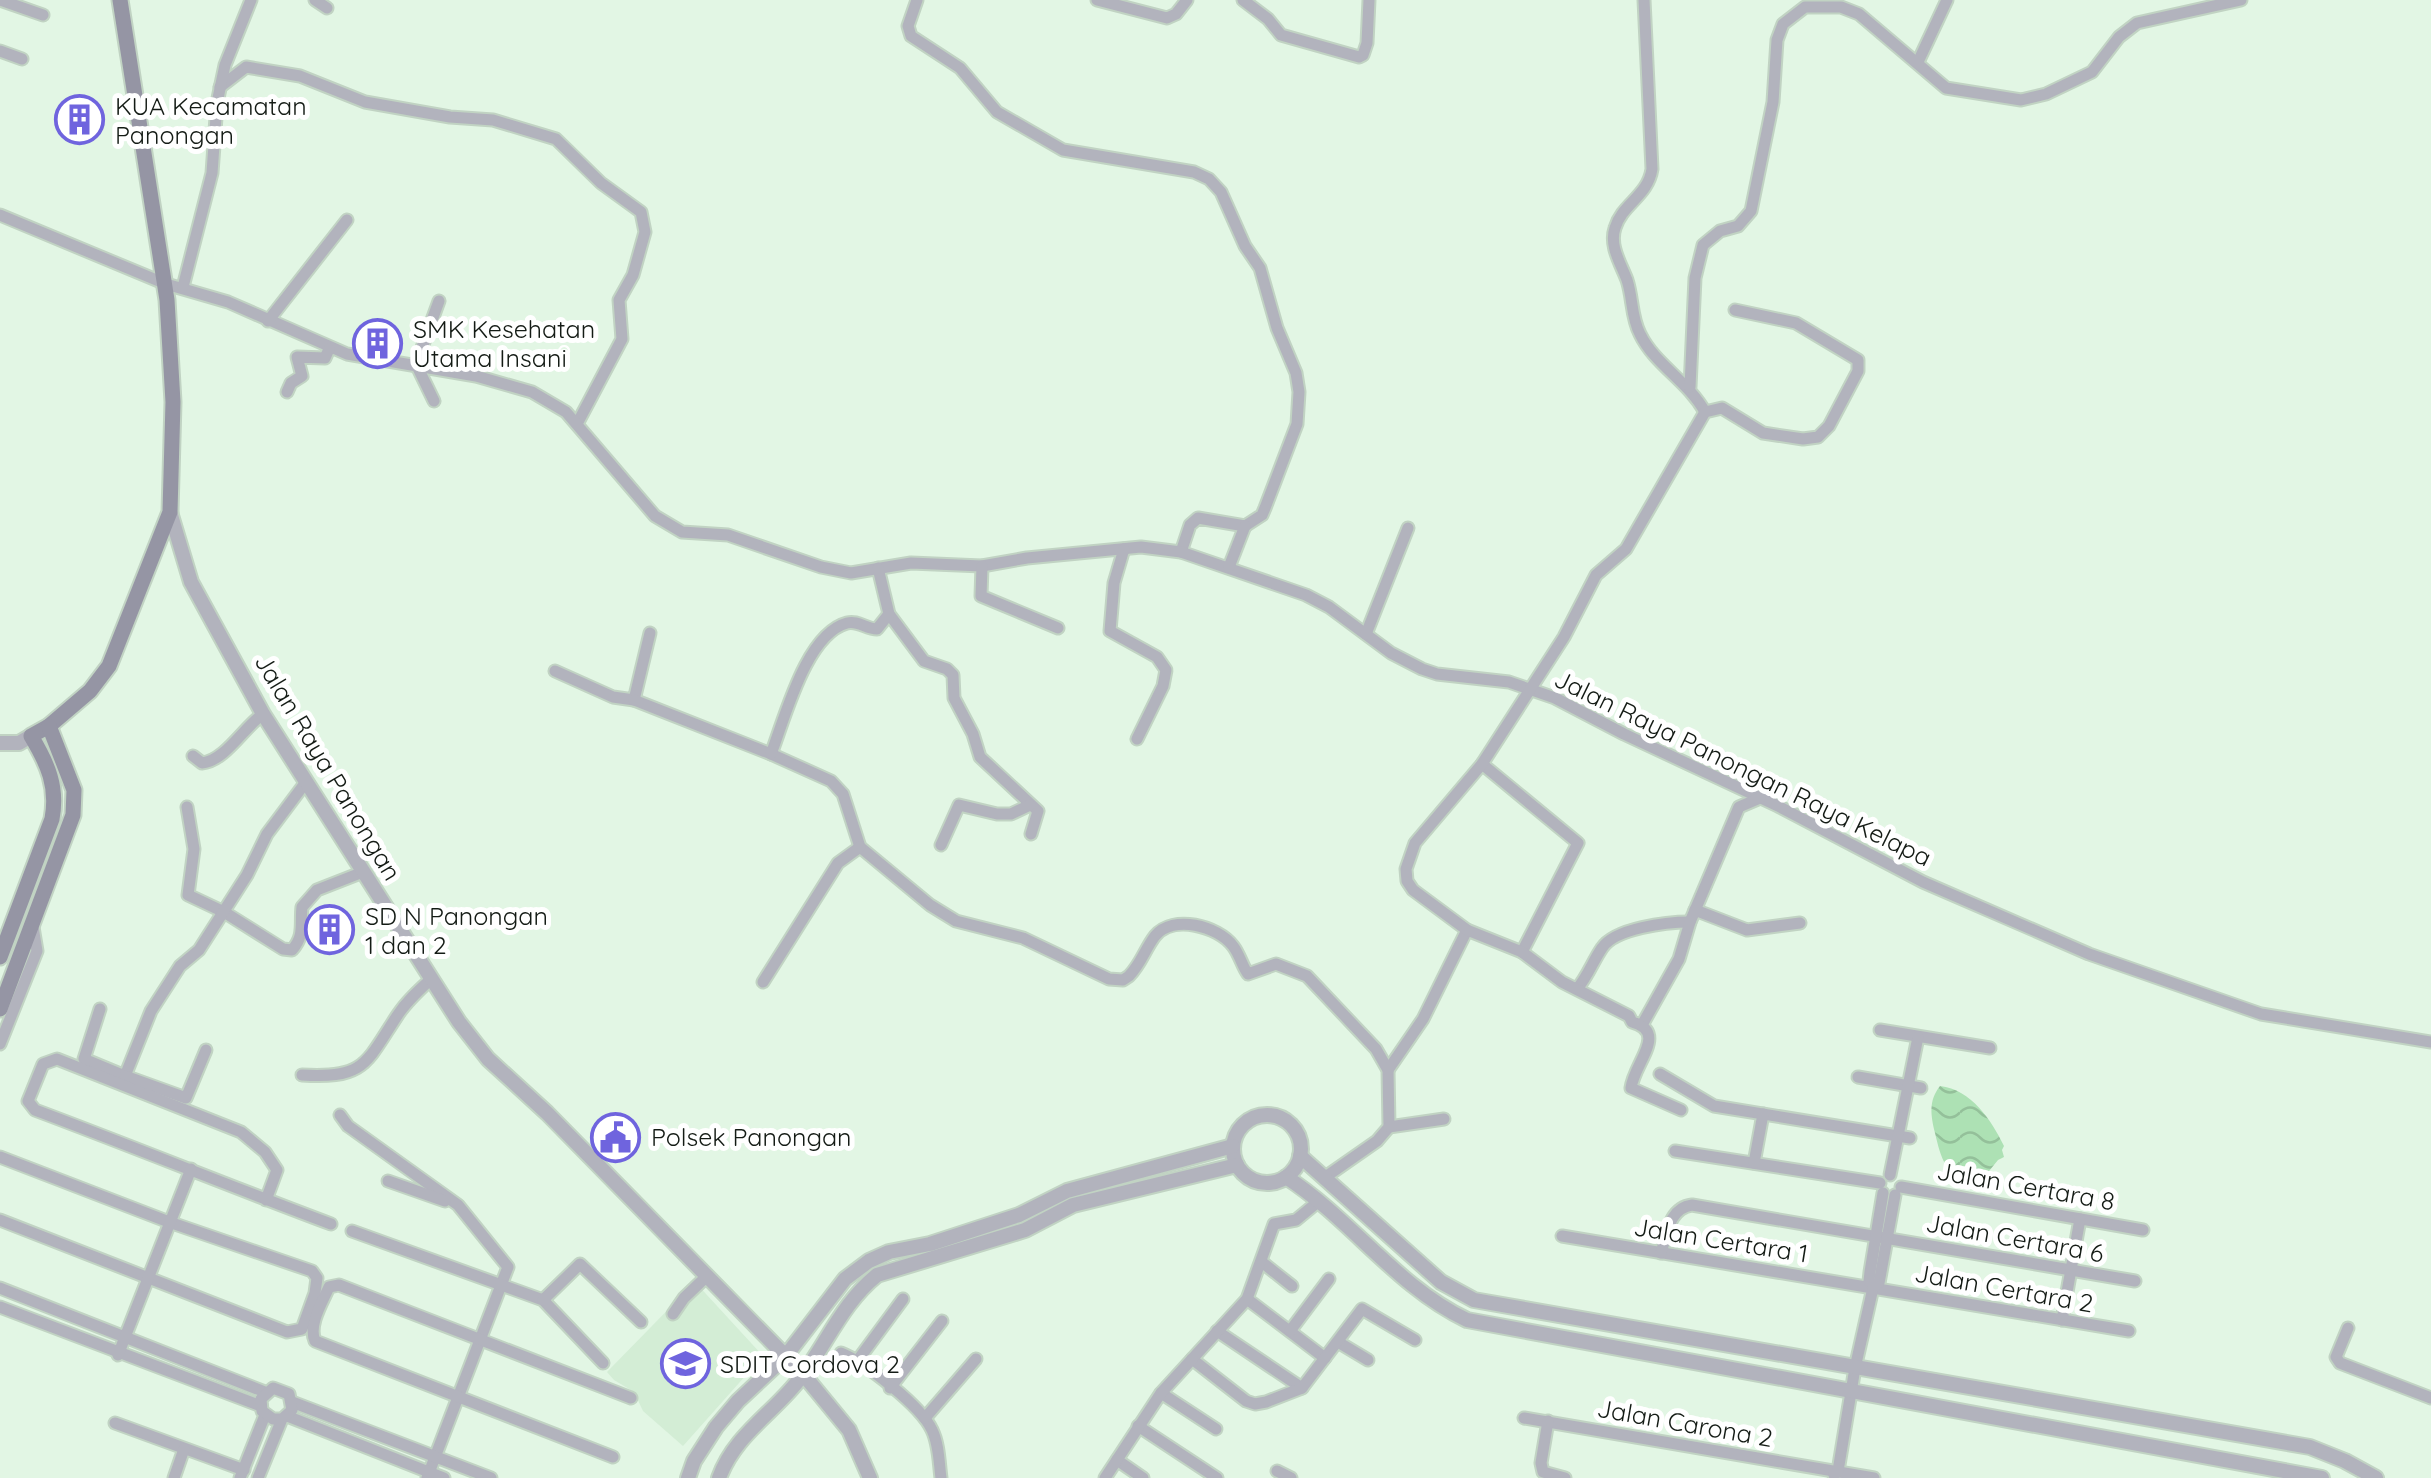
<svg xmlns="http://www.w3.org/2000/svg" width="2431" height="1478" font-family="Quicksand,sans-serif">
<defs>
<pattern id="water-waves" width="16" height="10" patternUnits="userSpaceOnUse" patternTransform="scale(2.5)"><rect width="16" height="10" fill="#ade1b4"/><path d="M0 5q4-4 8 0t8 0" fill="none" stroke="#94c09a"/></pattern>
</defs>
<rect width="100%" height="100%" fill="#e2f6e4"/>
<!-- built -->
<polygon fill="#d3edd5" points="695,1282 763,1356 683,1446 643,1411 634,1392 614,1380 607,1372"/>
<!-- water -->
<path fill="url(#water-waves)" d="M 1940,1086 C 1971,1089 1992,1121 2004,1146 L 2002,1150 L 2004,1157 L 1998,1160 L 1981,1181 C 1947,1185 1941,1158 1935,1133 C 1931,1116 1928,1101 1940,1086 Z"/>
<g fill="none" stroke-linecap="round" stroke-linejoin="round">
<defs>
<g id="minor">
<polyline points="0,0 43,15"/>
<polyline points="315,0 327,8"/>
<polyline points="917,0 908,26 911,36 960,68 997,112 1063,150 1194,172 1209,179 1221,192 1245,246 1260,268 1277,328 1296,373 1299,392 1297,424 1265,508 1262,515 1245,526 1198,518 1190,525 1181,552"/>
<polyline points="1097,0 1167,18 1176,14 1187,0"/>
<polyline points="1243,0 1268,19 1281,35 1359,57 1363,55 1367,43 1369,0"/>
<path d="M 1644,0 L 1652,169 C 1648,196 1622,204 1615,228 C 1609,246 1621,264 1627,280 C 1633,298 1631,317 1640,334 C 1655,365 1688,381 1705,412"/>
<polyline points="0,51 22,59"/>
<polyline points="1918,62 1947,0"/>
<polyline points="220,87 246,67 300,76 365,102 450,117 493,120 556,139 601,183 641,212 645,232 633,275 619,300 622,339 577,424"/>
<polyline points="0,215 166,284 228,302 347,354 476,376 532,392 566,412 655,516 682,532 728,535 821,567 851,573 911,563 982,566 1027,558 1141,547 1181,552 1306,595 1329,607 1391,653 1422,669 1437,674 1509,682 1555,698 1624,734 1778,806 1923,882 2089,954 2261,1014 2431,1042"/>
<polyline points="183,287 212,173 217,103 225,65 251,0"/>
<polyline points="268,321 347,220"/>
<polyline points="1690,387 1695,278 1703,245 1720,231 1738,226 1751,211 1773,102 1777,40 1783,24 1805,7 1841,7 1859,14 1946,88 2021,100 2046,94 2092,72 2119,37 2137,23 2241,0"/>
<polyline points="287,392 291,383 302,376 297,357 325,358 329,349"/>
<polyline points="434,401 416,364 439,301"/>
<polyline points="1124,549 1114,583 1110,631 1157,657 1166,670 1163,686 1137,739"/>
<polyline points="982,566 981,596 1058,628"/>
<polyline points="1229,567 1245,526"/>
<polyline points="878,568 889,614 924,661 947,669 953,675 954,698 973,734 980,757 1038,811 1031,834"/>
<polyline points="1366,634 1408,528"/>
<polyline points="555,671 613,697 634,700 650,633"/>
<path d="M 634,700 L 771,754 L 831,781 L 843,794 L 860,847 L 930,905 L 956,921 L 1023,938 L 1109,979 L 1123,980 L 1129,976 C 1141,964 1145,949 1155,936 C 1173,914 1218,926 1233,946 C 1240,955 1242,966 1248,974 L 1276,964 L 1307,976 L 1376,1049 L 1388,1070 L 1389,1127 L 1377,1141 L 1324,1178"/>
<path d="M 771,754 C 785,718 806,634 847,623 C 858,620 866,629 877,629 L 889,614"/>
<path d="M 193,756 L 202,763 C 225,761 244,727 263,714"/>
<polyline points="1482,764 1578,843 1522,952"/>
<path d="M 187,807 L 194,849 L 188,895 L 224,912 L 283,949 L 292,950 C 305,936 300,924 302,907 L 317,890 L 363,872"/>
<polyline points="941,845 959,805 997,814 1011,814 1030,805"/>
<polyline points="1695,910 1747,930 1800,923"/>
<polyline points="763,982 838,863 860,847"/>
<path d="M 1577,989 C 1588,976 1593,961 1602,948 C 1615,928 1667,922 1690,922"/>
<polyline points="100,1009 84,1059 125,1076 151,1011 180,966 199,950 247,875 267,834 306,782"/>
<polyline points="1642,1025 1679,959 1690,922 1739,807 1760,798"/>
<polyline points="1880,1030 1990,1048"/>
<polyline points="0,1044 37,951 33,927"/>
<polyline points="1388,1070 1423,1019 1467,930"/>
<polyline points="1660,1074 1714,1106 1910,1138"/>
<path d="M 302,1075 C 365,1079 366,1063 397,1016 C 406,1002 418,991 430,980"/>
<polyline points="125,1076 186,1098 206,1050"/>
<polyline points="1858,1077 1921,1088"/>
<path d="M 1681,1110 L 1631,1088 C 1634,1063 1669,1032 1632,1022 L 1629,1016 L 1562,982 L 1522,952 L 1467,930 L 1413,890 L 1407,881 L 1406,869 L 1415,843 L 1482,764 L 1564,637 L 1596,575 L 1626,549 L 1705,412 L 1722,408 L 1763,433 L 1803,439 L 1818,437 L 1829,426 L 1858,371 L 1858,360 L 1796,323 L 1735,310"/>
<polyline points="340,1115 348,1126 458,1205 508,1267 427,1478"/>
<polyline points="1389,1127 1444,1119"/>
<polyline points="1675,1151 1880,1183"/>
<polyline points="0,1157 169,1222 312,1271 317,1278 315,1293 302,1329 287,1332 0,1220"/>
<polyline points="1754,1163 1763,1114"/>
<polyline points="1890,1175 1918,1037"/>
<polyline points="388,1181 445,1201"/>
<polyline points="1901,1187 2143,1230"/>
<path d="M 266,1200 L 277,1170 L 265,1152 L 241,1132 L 57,1059 L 43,1064 L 28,1101 L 35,1110 C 134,1147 232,1187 331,1224"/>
<polyline points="352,1231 543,1300 603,1363"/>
<polyline points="1562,1236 2129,1331"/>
<path d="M 1661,1253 C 1667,1234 1669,1208 1692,1205 L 2135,1281"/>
<polyline points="1263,1263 1292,1286"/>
<polyline points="0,1288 265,1392"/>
<polyline points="1873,1288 1869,1281 1870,1272 1883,1193"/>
<polyline points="1247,1299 1325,1358"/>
<polyline points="543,1300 580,1264 641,1322"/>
<polyline points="0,1307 261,1406"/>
<polyline points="673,1314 684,1298 706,1277"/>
<polyline points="2062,1320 2080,1219"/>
<polyline points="2348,1328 2336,1357 2340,1363 2431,1398"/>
<polyline points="1217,1331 1302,1388"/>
<polyline points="1290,1331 1329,1279"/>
<polyline points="1338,1342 1368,1360"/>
<path d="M 841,1353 C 866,1363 921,1406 932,1430 C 939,1444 939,1463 941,1478"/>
<polyline points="118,1355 191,1169"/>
<polyline points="1192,1359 1246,1401 1255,1404 1266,1402 1302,1388 1362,1309 1415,1340"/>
<polyline points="858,1360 903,1299"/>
<polyline points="890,1388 942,1321"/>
<polyline points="1161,1393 1216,1429"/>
<polyline points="292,1402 491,1478"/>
<polyline points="287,1416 444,1478"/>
<polyline points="925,1418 976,1359"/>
<polyline points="1524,1418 1874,1478"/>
<polyline points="1548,1421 1541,1463 1543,1472 1565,1478"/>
<polyline points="115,1423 244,1470"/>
<polyline points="1138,1426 1217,1478"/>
<path d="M 613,1457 L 315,1341 C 308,1325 322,1303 329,1287 L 339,1285 L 631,1398"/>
<polyline points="1117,1460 1143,1478"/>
<polyline points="1277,1471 1291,1478"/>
<polyline points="1834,1475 1838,1471 1855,1368 1873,1288 1879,1283 1895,1195"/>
<polyline points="174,1478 184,1449"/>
<polyline points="240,1478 265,1415"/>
<polyline points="258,1478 282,1419 292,1410 289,1394 273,1388 261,1399 262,1411 273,1419 282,1419"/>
<polyline points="1105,1478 1161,1393 1247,1299 1274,1224 1296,1220 1319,1201"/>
</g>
<g id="tertiary">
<polyline points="170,512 191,582 263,714 459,1022 488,1059 547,1113 803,1374 849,1430 870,1478"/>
<polyline points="0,743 19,743 31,736"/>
<circle cx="1267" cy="1149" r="34"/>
<polyline points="1300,1156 1441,1282 1474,1300 2310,1447 2345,1461 2376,1478"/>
<path d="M 1286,1177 C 1351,1219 1397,1287 1467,1320 L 2322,1478"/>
<polyline points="688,1478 694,1461 716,1427 738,1401 785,1357 845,1279 869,1261 889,1252 930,1244 1019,1215 1067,1191 1233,1146"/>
<path d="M 719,1478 C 734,1436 772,1414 798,1381 C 826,1346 841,1304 877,1275 L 1025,1230 L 1073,1205 L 1237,1165"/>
</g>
<g id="secondary">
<path d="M 0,957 L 52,819 C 58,787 48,764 31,736 L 49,726 L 90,691 L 109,666 L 170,512 L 173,402 L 167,300 L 120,0"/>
<polyline points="0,1009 73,815 74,790 49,726"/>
</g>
</defs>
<!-- minor casing -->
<use href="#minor" stroke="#c1d3c3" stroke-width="15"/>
<!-- tertiary casing -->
<use href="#tertiary" stroke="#c1d3c3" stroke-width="18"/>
<!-- secondary casing -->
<use href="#secondary" stroke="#c1d3c3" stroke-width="19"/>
<!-- minor -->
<use href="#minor" stroke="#b2b3bd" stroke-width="11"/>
<!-- tertiary -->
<use href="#tertiary" stroke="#b2b3bd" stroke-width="14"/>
<!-- secondary -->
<use href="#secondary" stroke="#9595a4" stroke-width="15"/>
</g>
<!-- icons -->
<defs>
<symbol id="building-ring" viewBox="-11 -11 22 22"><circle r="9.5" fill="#fff" stroke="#6f64de" stroke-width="1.5"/><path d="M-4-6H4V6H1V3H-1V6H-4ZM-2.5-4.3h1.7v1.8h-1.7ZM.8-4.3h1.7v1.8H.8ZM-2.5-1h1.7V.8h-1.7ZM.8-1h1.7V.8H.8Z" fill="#6f64de"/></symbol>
<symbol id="civic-ring" viewBox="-11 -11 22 22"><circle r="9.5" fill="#fff" stroke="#6f64de" stroke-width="1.5"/><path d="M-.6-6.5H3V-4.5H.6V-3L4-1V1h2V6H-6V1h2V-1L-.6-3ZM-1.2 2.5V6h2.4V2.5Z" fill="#6f64de"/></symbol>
<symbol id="school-ring" viewBox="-11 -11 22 22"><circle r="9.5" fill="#fff" stroke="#6f64de" stroke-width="1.5"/><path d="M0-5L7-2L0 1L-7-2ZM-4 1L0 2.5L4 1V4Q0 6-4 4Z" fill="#6f64de"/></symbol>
</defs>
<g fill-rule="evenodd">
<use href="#building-ring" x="52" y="92" width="55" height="55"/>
<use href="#building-ring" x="350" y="316" width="55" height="55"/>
<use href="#building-ring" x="302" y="902" width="55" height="55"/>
<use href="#civic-ring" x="588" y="1110" width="55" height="55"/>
<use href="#school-ring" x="658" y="1336" width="55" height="55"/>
</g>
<g text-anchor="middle" stroke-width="10" stroke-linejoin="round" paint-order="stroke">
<!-- poi labels -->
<g font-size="25" fill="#141b15" stroke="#fff" text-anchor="start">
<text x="115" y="115">KUA Kecamatan<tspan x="115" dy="29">Panongan</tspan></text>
<text x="413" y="338">SMK Kesehatan<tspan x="413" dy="29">Utama Insani</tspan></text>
<text x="365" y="925">SD N Panongan<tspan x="365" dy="29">1 dan 2</tspan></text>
<text x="651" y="1146">Polsek Panongan</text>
<text x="720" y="1373">SDIT Cordova 2</text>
</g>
<!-- street labels -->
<g font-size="25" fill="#141b15" stroke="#fff">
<text transform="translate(328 767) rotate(59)" y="9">Jalan Raya Panongan</text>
<text transform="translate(1743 768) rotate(26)" y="9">Jalan Raya Panongan Raya Kelapa</text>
<text transform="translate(2026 1186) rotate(10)" y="9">Jalan Certara 8</text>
<text transform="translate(2015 1238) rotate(10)" y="9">Jalan Certara 6</text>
<text transform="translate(1721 1240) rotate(9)" y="9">Jalan Certara 1</text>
<text transform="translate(2004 1288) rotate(10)" y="9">Jalan Certara 2</text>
<text transform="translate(1685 1423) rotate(10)" y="9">Jalan Carona 2</text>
</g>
</g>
</svg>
